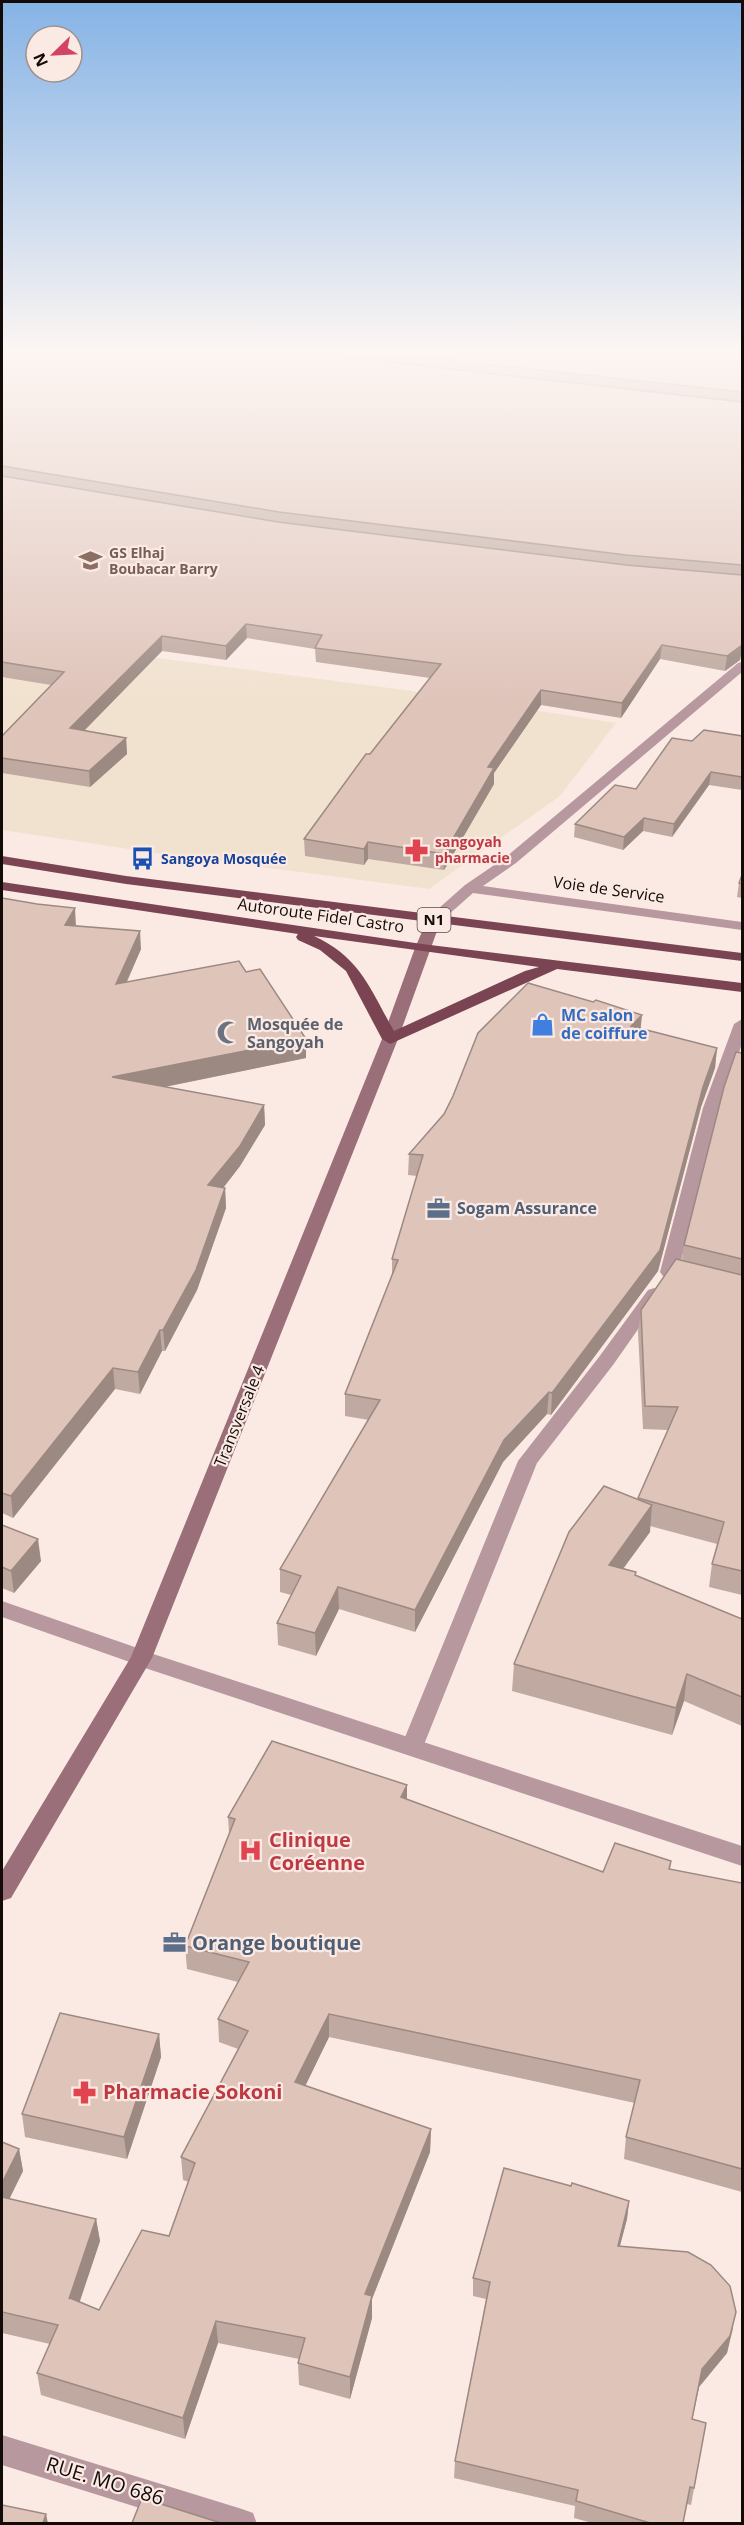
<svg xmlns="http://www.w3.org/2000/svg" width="744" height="2525" font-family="'Open Sans',sans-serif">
<rect width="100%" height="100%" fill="#fbeae4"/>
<!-- commercial -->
<polygon fill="#f1e2cf" points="34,642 405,690 616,723 560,796 429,889 149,852 2,830 2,671"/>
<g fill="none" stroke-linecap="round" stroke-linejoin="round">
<!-- minor -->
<g fill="#b7989f" fill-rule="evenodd">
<polygon points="742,662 742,672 516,863 483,886 742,922 742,930 473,893 439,923 429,923 427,920 429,917 465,885 506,857 738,663"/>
<polygon points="742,1019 742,1044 719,1108 679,1269 691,1272 694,1276 691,1280 685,1282 663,1276 660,1272 703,1108 734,1024"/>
<polygon points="654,1288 660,1290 663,1294 660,1298 613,1365 537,1463 423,1747 420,1753 412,1756 404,1753 401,1747 518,1461 599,1357 648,1290"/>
<polygon points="2,1601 149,1652 152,1658 149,1664 141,1666 2,1617"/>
<polygon points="2,2435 242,2509 253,2513 257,2524 191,2524 2,2465"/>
</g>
<!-- tertiary -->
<polygon fill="#b7989f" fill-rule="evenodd" points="141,1650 742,1846 742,1866 133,1664 130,1658 133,1652"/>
<!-- secondary -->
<polygon fill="#9a6f79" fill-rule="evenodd" points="434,916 441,920 398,1039 152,1658 11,1898 2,1901 2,1871 131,1657 382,1039 415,948 427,920"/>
<!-- trunk -->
<g fill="#7a4452" fill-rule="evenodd">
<polygon points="2,856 126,876 742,953 742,961 126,884 2,864"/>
<path d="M 2,882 L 422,944 L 742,983 L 742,992 L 557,969 L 390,1044 L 382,1039 L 346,971 L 320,950 L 298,940 L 296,937 L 298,934 L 2,890 ZM 314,936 L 539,967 L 525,971 L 394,1031 C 370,989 361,958 314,936 Z"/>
</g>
</g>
<!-- wall -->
<g fill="#c0a9a0">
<polygon points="2,348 742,348 742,650 740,660 725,671 660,659 621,718 541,705 494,773 494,784 444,870 368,859 364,865 305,856 304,839 430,678 316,662 315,649 247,638 226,660 162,651 84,731 126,738 127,754 90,787 2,773 2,736 51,685 2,677"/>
<polygon points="742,736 742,790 709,785 672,837 643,831 623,850 574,837 575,824 636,789 692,741"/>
<polygon points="742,875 742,898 737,897 739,883"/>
<polygon points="2,898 141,949 127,982 246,972 306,1058 165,1087 264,1105 265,1125 240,1166 223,1188 225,1188 226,1208 197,1290 165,1351 162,1351 140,1394 115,1389 13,1518 2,1513"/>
<polygon points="641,1029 717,1048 715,1068 701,1107 658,1271 551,1415 547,1414 503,1462 415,1632 339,1609 316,1656 278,1645 277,1623 291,1595 280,1592 280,1569 369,1420 345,1416 345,1394 392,1275 392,1259 417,1176 408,1175 409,1154"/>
<polygon points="742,1053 742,1595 709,1587 712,1564 717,1544 650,1526 650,1532 623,1568 636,1572 636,1576 742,1619 742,1726 684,1701 672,1735 512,1691 514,1664 638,1500 668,1430 643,1429 638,1332 641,1310 682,1260 684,1245"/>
<polygon points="2,1525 41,1561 14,1593 2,1588"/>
<polygon points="407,1799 603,1872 671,1861 670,1869 742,1883 742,2192 624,2159 626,2137 635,2103 329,2037 305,2086 431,2129 430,2152 372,2299 372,2318 350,2399 299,2385 298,2363 299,2359 218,2343 185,2439 41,2395 37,2373 50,2344 2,2333 2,2142 19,2149 23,2171 9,2199 96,2219 100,2241 79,2302 99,2310 169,2236 189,2182 183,2180 181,2157 238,2049 219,2042 218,2019 238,1982 187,1969 185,1946 229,1833 228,1817"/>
<polygon points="159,2034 161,2057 127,2159 25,2137 22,2114"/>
<polygon points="629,2201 627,2219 620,2246 733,2329 727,2353 699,2387 692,2419 706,2423 691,2505 687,2504 683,2523 592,2523 574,2518 575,2506 454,2478 455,2461 486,2299 473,2296 473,2278"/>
</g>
<!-- shaded-wall -->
<g fill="#9c8982">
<polygon points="246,624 247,638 226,660 226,646"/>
<polygon points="162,636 162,651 71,744 70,728"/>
<polygon points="742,642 742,650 740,660 725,671 727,656"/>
<polygon points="662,645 660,659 621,718 622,703"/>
<polygon points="541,690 541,705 494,773 494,784 444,870 444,854 488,767"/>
<polygon points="126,738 127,754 90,787 89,771"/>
<polygon points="711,772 709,785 672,837 674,824"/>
<polygon points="644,818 643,831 623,850 624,837"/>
<polygon points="368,842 368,859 364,865 364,849"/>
<polygon points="75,908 76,927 65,925"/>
<polygon points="140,931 141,949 117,1003 116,984"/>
<polygon points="642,1015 640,1035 631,1026"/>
<polygon points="306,1039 306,1058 114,1097 112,1077"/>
<polygon points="717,1048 715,1068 701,1107 658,1271 551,1415 552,1393 703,1087"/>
<polygon points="264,1105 265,1125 240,1166 210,1205 208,1185"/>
<polygon points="225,1188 226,1208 197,1290 165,1351 163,1330"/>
<polygon points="160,1330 162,1351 140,1394 138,1372"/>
<polygon points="113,1368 115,1389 13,1518 11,1496"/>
<polygon points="549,1392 547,1414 503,1462 415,1632 415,1610 504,1440"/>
<polygon points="652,1505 650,1532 607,1591 609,1565"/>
<polygon points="38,1539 41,1561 14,1593 11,1571"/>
<polygon points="338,1587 339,1609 316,1656 315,1633"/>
<polygon points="687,1674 684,1701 672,1735 676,1708"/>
<polygon points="407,1785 407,1808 401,1797"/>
<polygon points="329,2014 329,2037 296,2105 295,2082"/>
<polygon points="159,2034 161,2057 127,2159 124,2137"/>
<polygon points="431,2129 430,2152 372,2299 372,2318 350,2399 350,2377 365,2294"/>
<polygon points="19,2149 23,2171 2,2214 2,2183"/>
<polygon points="629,2201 627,2219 615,2264 618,2246"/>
<polygon points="96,2219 100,2241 73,2322 69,2299"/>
<polygon points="736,2312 727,2353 699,2387 689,2436 702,2369"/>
<polygon points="216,2321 218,2343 185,2439 183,2418"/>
<polygon points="46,2514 48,2523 43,2523"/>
</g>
<!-- building -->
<g fill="#dfc4ba" stroke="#9c8982" stroke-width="1.5">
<polygon points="2,348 264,348 742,402 742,565 626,555 279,512 2,466"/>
<polygon points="337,348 742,348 742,392"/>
<polygon points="2,476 278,522 626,565 742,575 742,645 727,656 662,645 622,703 541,690 488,767 494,768 444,854 368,842 364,849 304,839 366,754 370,754 441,664 315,648 322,635 246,624 226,646 162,636 70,728 126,738 89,771 2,758 2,736 64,672 2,662"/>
<polygon points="704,730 742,736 742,777 711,772 674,824 644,818 624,837 575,824 615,785 636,789 672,738 692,741"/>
<polygon points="742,875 742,884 739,883"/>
<polygon points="2,898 37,904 75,908 65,925 140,931 116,984 239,961 246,972 260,969 306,1039 112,1077 264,1105 240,1146 208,1185 225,1188 196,1270 163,1330 160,1330 138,1372 113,1368 11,1496 2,1493"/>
<polygon points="528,983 593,1002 596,1000 642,1015 631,1026 717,1048 703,1087 660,1250 552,1393 549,1392 504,1440 415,1610 338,1587 315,1633 277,1623 301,1576 280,1569 380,1400 345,1394 398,1260 392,1259 423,1155 409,1154 444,1114 453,1096 478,1033"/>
<polygon points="736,1052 742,1053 742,1259 684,1245 724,1087"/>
<polygon points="676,1259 742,1275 742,1571 712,1564 724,1522 638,1498 678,1407 645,1406 641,1310"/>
<polygon points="604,1486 652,1505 609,1565 636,1572 635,1575 742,1619 742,1697 687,1674 676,1708 514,1664 569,1532"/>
<polygon points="2,1525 38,1539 11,1571 2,1567"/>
<polygon points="272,1741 407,1785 401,1797 603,1872 615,1843 671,1861 669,1869 742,1883 742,2169 626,2137 640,2080 329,2014 295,2082 431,2129 365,2294 372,2296 350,2377 298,2363 305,2338 216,2321 183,2418 37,2373 58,2325 2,2312 2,2197 96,2219 69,2299 70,2298 99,2310 142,2230 169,2236 195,2163 181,2157 248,2031 218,2019 249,1962 185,1946 235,1819 228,1817"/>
<polygon points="60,2013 159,2034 124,2137 22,2114"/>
<polygon points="2,2142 19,2149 2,2183"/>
<polygon points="504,2168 571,2186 572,2183 629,2201 618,2246 688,2252 711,2265 730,2286 736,2312 730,2336 702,2369 692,2419 706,2423 694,2488 690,2487 683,2523 650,2523 576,2501 578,2490 455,2461 490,2282 473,2278"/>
<polygon points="142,2498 221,2523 132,2523"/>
<polygon points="2,2505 46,2514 43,2523 2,2523"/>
</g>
<!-- sky -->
<linearGradient id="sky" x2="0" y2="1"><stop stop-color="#85b3e6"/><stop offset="0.5" stop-color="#fdf6f3"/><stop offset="1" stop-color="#fdf6f3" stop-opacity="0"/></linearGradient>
<rect width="744" height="702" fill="url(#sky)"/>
<!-- icons -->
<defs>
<symbol id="school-bare" viewBox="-9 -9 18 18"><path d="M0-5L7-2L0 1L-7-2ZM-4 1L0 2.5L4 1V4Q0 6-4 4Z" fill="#8d6e63" stroke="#fbeae4" stroke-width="2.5" paint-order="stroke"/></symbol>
<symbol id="pharmacy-bare" viewBox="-9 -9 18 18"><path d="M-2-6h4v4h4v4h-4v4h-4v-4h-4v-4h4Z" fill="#e0444e" stroke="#fbeae4" stroke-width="2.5" paint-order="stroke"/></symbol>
<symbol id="bus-bare" viewBox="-9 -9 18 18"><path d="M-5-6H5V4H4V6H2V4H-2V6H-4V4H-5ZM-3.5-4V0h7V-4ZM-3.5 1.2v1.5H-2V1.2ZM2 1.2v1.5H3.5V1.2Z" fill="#1a4fb4" stroke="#fbeae4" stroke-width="2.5" paint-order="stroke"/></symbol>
<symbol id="shop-bare" viewBox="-9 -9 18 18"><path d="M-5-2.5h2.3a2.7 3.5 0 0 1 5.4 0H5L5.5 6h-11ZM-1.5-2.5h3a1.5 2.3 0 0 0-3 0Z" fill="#3f7fe0" stroke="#fbeae4" stroke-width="2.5" paint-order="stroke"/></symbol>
<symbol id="mosque-bare" viewBox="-9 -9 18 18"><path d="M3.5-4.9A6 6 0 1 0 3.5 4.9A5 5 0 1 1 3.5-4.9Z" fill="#6b7280" stroke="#fbeae4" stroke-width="2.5" paint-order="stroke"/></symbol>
<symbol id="office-bare" viewBox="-9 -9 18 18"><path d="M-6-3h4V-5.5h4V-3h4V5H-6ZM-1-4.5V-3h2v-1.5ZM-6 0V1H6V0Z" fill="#5c6f8a" stroke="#fbeae4" stroke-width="2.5" paint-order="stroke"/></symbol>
<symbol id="hospital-bare" viewBox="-9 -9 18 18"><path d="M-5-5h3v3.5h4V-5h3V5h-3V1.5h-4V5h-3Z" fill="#e0444e" stroke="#fbeae4" stroke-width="2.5" paint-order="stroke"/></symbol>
</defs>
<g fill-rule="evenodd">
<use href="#school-bare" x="74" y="544" width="33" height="33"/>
<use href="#pharmacy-bare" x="400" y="834" width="33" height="33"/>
<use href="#bus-bare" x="126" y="842" width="33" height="33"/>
<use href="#shop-bare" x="526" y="1008" width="33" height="33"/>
<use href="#mosque-bare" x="212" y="1016" width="33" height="33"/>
<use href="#office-bare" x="422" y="1192" width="33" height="33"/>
<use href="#hospital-bare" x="234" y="1834" width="33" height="33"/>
<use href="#office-bare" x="158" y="1926" width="33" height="33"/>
<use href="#pharmacy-bare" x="68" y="2076" width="33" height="33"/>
</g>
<g text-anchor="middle" stroke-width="4.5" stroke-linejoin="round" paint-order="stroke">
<!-- far-education labels -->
<g font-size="14" font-weight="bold" fill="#785e54" stroke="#fbeae4" text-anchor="start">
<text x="109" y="558">GS Elhaj<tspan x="109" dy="16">Boubacar Barry</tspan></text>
</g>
<!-- far-health labels -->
<g font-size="14" font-weight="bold" fill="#be3a42" stroke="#fbeae4" text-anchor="start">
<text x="435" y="847">sangoyah<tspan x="435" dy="16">pharmacie</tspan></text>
</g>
<!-- far-transit labels -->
<g font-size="14" font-weight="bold" fill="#164399" stroke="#fbeae4" text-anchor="start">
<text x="161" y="864">Sangoya Mosquée</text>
</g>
<!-- shield labels -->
<rect fill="#fbeae4" stroke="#594e4a" stroke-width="1.5" x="417.5" y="908" width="33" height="24" rx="4.5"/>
<g font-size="15" font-weight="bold" fill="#130b08">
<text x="434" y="925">N1</text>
</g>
<!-- street labels -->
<g font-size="16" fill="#130b08" stroke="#fbeae4">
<text transform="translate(609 889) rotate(8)" y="6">Voie de Service</text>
<text transform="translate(321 915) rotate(8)" y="6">Autoroute Fidel Castro</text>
<text transform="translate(239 1416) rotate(-68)" y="6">Transversale 4</text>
</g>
<!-- shop labels -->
<g font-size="16" font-weight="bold" fill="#366cbe" stroke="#fbeae4" text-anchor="start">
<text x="561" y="1021">MC salon<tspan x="561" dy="18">de coiffure</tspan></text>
</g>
<!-- worship labels -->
<g font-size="16" font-weight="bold" fill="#5b616d" stroke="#fbeae4" text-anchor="start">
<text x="247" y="1030">Mosquée de<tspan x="247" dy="18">Sangoyah</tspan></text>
</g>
<!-- service labels -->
<g font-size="16" font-weight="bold" fill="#4e5e75" stroke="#fbeae4" text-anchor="start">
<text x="457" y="1214">Sogam Assurance</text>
</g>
<!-- near-health labels -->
<g font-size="20" font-weight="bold" fill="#be3a42" stroke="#fbeae4" text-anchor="start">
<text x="269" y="1847">Clinique<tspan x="269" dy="23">Coréenne</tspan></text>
<text x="103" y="2099">Pharmacie Sokoni</text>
</g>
<!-- near-service labels -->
<g font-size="20" font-weight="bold" fill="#4e5e75" stroke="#fbeae4" text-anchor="start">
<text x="192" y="1950">Orange boutique</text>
</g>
<!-- near-street labels -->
<g font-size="20" fill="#130b08" stroke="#fbeae4">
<text transform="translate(105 2481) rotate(17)" y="7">RUE. MO 686</text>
</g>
</g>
<!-- border -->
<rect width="744" height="2525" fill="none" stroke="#130b08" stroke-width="6"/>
<!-- north arrow -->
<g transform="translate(54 54) rotate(246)"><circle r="28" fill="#fbeae4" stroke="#9e918c" stroke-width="1.5"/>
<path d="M0-4.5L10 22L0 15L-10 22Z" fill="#d34363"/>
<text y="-9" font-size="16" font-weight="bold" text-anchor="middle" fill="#130b08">N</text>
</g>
</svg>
